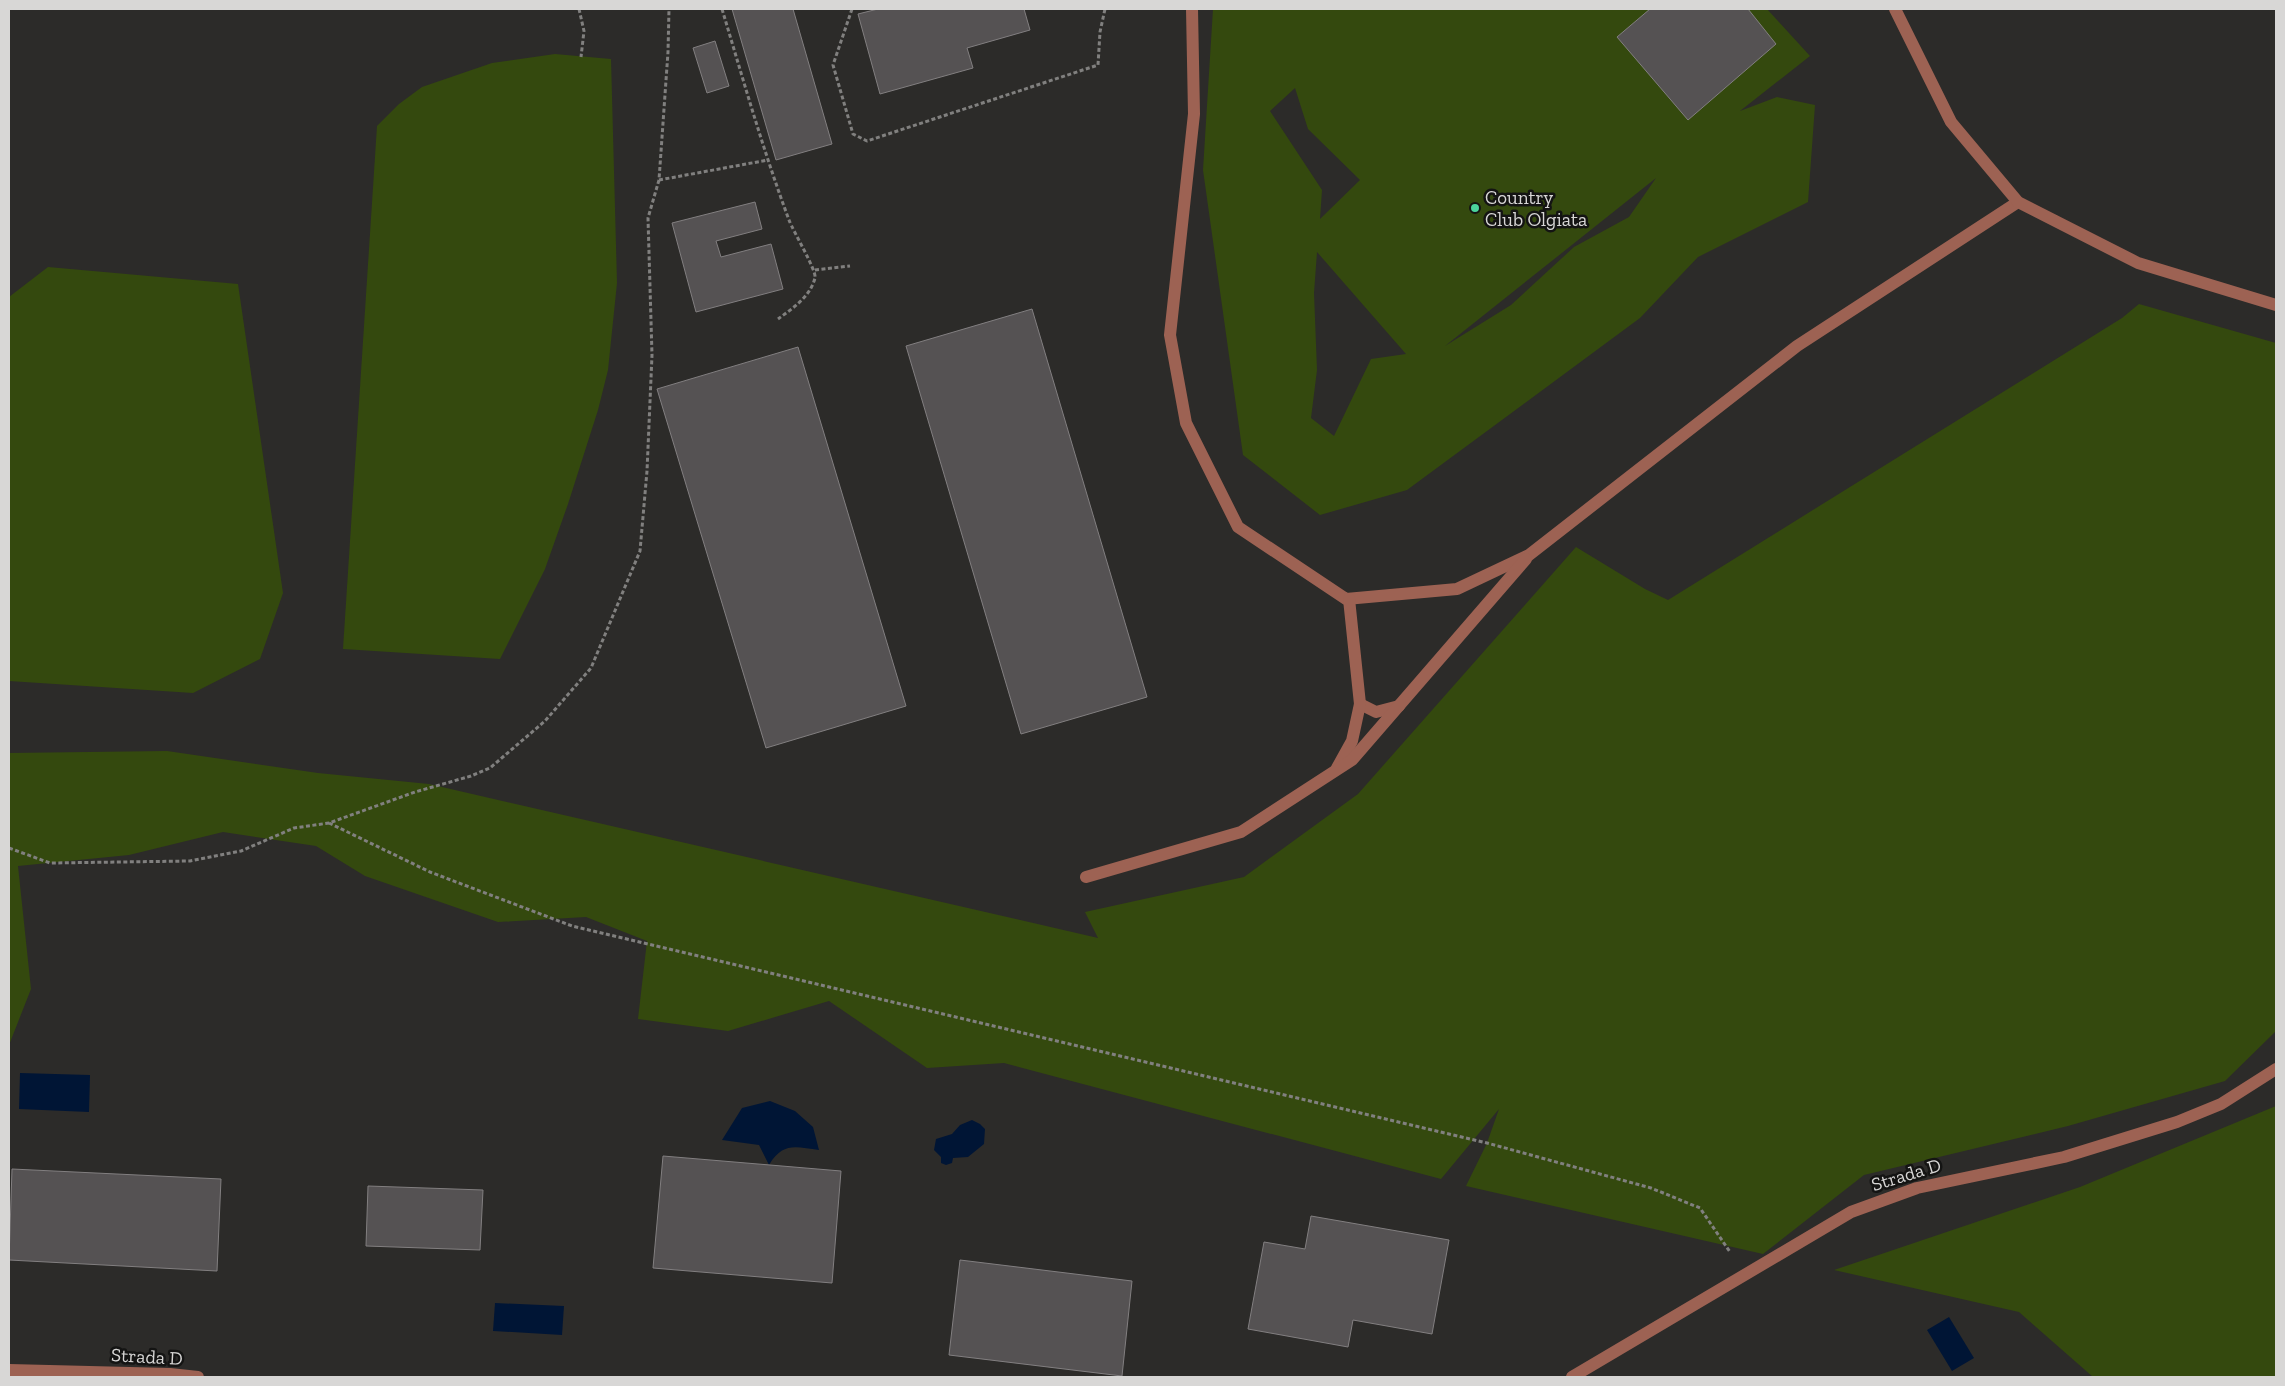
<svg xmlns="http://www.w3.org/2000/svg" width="2285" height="1386" font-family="'Zilla Slab',serif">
<rect width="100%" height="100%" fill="#2c2b29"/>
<!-- green -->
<g fill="#34490e" fill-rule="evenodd">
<path d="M 1213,9 L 1767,9 L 1810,56 L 1740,111 L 1777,97 L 1815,105 L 1808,202 L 1698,257 L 1640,318 L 1407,490 L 1320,515 L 1243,455 L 1203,170 ZM 1295,88 L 1308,129 L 1360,180 L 1320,219 L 1322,190 L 1270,111 ZM 1656,178 L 1629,217 L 1574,247 L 1511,305 L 1445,346 ZM 1317,252 L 1406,354 L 1371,359 L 1334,436 L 1311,418 L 1317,370 L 1314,293 Z"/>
<polygon points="555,54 611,59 617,283 608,370 598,410 568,504 545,569 500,659 343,649 377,126 399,104 422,87 492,63"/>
<polygon points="48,267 238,284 283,593 260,659 193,693 9,681 9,297"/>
<polygon points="2139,304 2276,343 2276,1031 2225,1081 2068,1126 1864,1175 1763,1254 1466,1186 1487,1143 1499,1109 1441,1179 1004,1063 927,1068 829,1001 728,1031 638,1019 647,941 586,917 498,922 365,876 316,846 223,832 129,855 18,866 31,989 9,1045 9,753 167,751 318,773 429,784 1098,938 1085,912 1244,877 1358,794 1576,547 1645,589 1668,600 2122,318"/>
<polygon points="2276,1106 2276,1377 2093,1377 2019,1312 1834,1270 2080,1187"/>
</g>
<!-- water -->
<g fill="#001535">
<polygon points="20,1073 90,1075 89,1112 19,1109"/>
<path d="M 770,1101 L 795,1111 L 813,1127 L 819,1150 C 795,1147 783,1142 769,1165 L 759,1145 L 722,1140 L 742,1108 Z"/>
<polygon points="972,1120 980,1124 985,1129 984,1144 968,1157 953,1158 952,1163 946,1165 941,1163 941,1157 934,1150 936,1139 952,1134 960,1125"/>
<polygon points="495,1303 564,1306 562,1335 493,1331"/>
<polygon points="1949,1317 1974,1358 1952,1371 1927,1330"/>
</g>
<!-- building -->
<g fill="#555253" stroke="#827f80">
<polygon points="732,9 793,9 832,144 776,160"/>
<polygon points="878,9 1024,9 1030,30 967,48 973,68 880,94 858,14"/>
<polygon points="1650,9 1748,9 1776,44 1688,120 1617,37"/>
<polygon points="715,41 729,86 707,93 693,48"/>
<polygon points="755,202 762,229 716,241 721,257 771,244 783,289 696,312 672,223"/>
<polygon points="1032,309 1147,697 1021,734 906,346"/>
<polygon points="798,347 906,706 766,748 657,389"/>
<polygon points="663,1156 841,1171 832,1283 653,1268"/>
<polygon points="12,1169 221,1179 217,1271 9,1260"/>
<polygon points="368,1186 483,1190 480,1250 366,1246"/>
<polygon points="1311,1216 1449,1240 1432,1334 1353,1320 1348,1347 1248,1329 1264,1242 1305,1249"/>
<polygon points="960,1260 1132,1281 1122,1376 949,1355"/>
</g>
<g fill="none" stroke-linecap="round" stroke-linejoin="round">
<!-- path -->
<g stroke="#81807f" stroke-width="3" stroke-dasharray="4 2.5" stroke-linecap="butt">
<polyline points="579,9 584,31 581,57"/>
<path d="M 722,9 C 743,79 763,150 789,220 C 793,231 817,271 815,278 C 810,297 793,308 778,319"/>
<polyline points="852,9 833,65 853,134 867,141 1098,65 1100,32 1105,9"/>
<polyline points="659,180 768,160"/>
<polyline points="815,270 850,266"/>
<polyline points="329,823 430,872 572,926 1487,1143 1651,1188 1700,1208 1730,1252"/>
<polyline points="9,848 50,863 190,861 241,851 294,828 329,823 415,792 471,776 490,768 545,721 591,668 640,551 647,471 652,355 648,218 659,180 668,52 669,9"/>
</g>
<!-- minor -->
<g stroke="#9d6253" stroke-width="12">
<polyline points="1192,9 1194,114 1170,335 1186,423 1238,527 1346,599 1457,589 1529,555 1797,346 2018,202"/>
<polyline points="1895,9 1951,122 2018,202 2138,263 2276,305"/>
<polyline points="1360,704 1376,712 1399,706"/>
<polyline points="1337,768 1352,741 1360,704 1349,599"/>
<polyline points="1086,877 1241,832 1352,760 1526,559"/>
<polyline points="9,1370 170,1374 198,1377"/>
<polyline points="1572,1377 1851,1212 1917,1188 2064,1157 2177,1122 2221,1104 2276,1069"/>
</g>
</g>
<!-- markers -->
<circle fill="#4bd49b" stroke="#141413" stroke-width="2" cx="1475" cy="208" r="5"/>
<g text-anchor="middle" stroke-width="5" stroke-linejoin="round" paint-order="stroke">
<!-- poi labels -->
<g font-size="19" fill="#d8d7d6" stroke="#141413" text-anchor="start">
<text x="1485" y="204">Country<tspan x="1485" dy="22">Club Olgiata</tspan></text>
</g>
<!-- street labels -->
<g font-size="19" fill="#d8d7d6" stroke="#141413">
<text transform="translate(1906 1174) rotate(-17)" y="7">Strada D</text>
<text transform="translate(147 1356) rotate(3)" y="7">Strada D</text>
</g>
</g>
<!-- border -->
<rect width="2285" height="1386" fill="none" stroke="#d8d7d6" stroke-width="20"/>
</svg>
